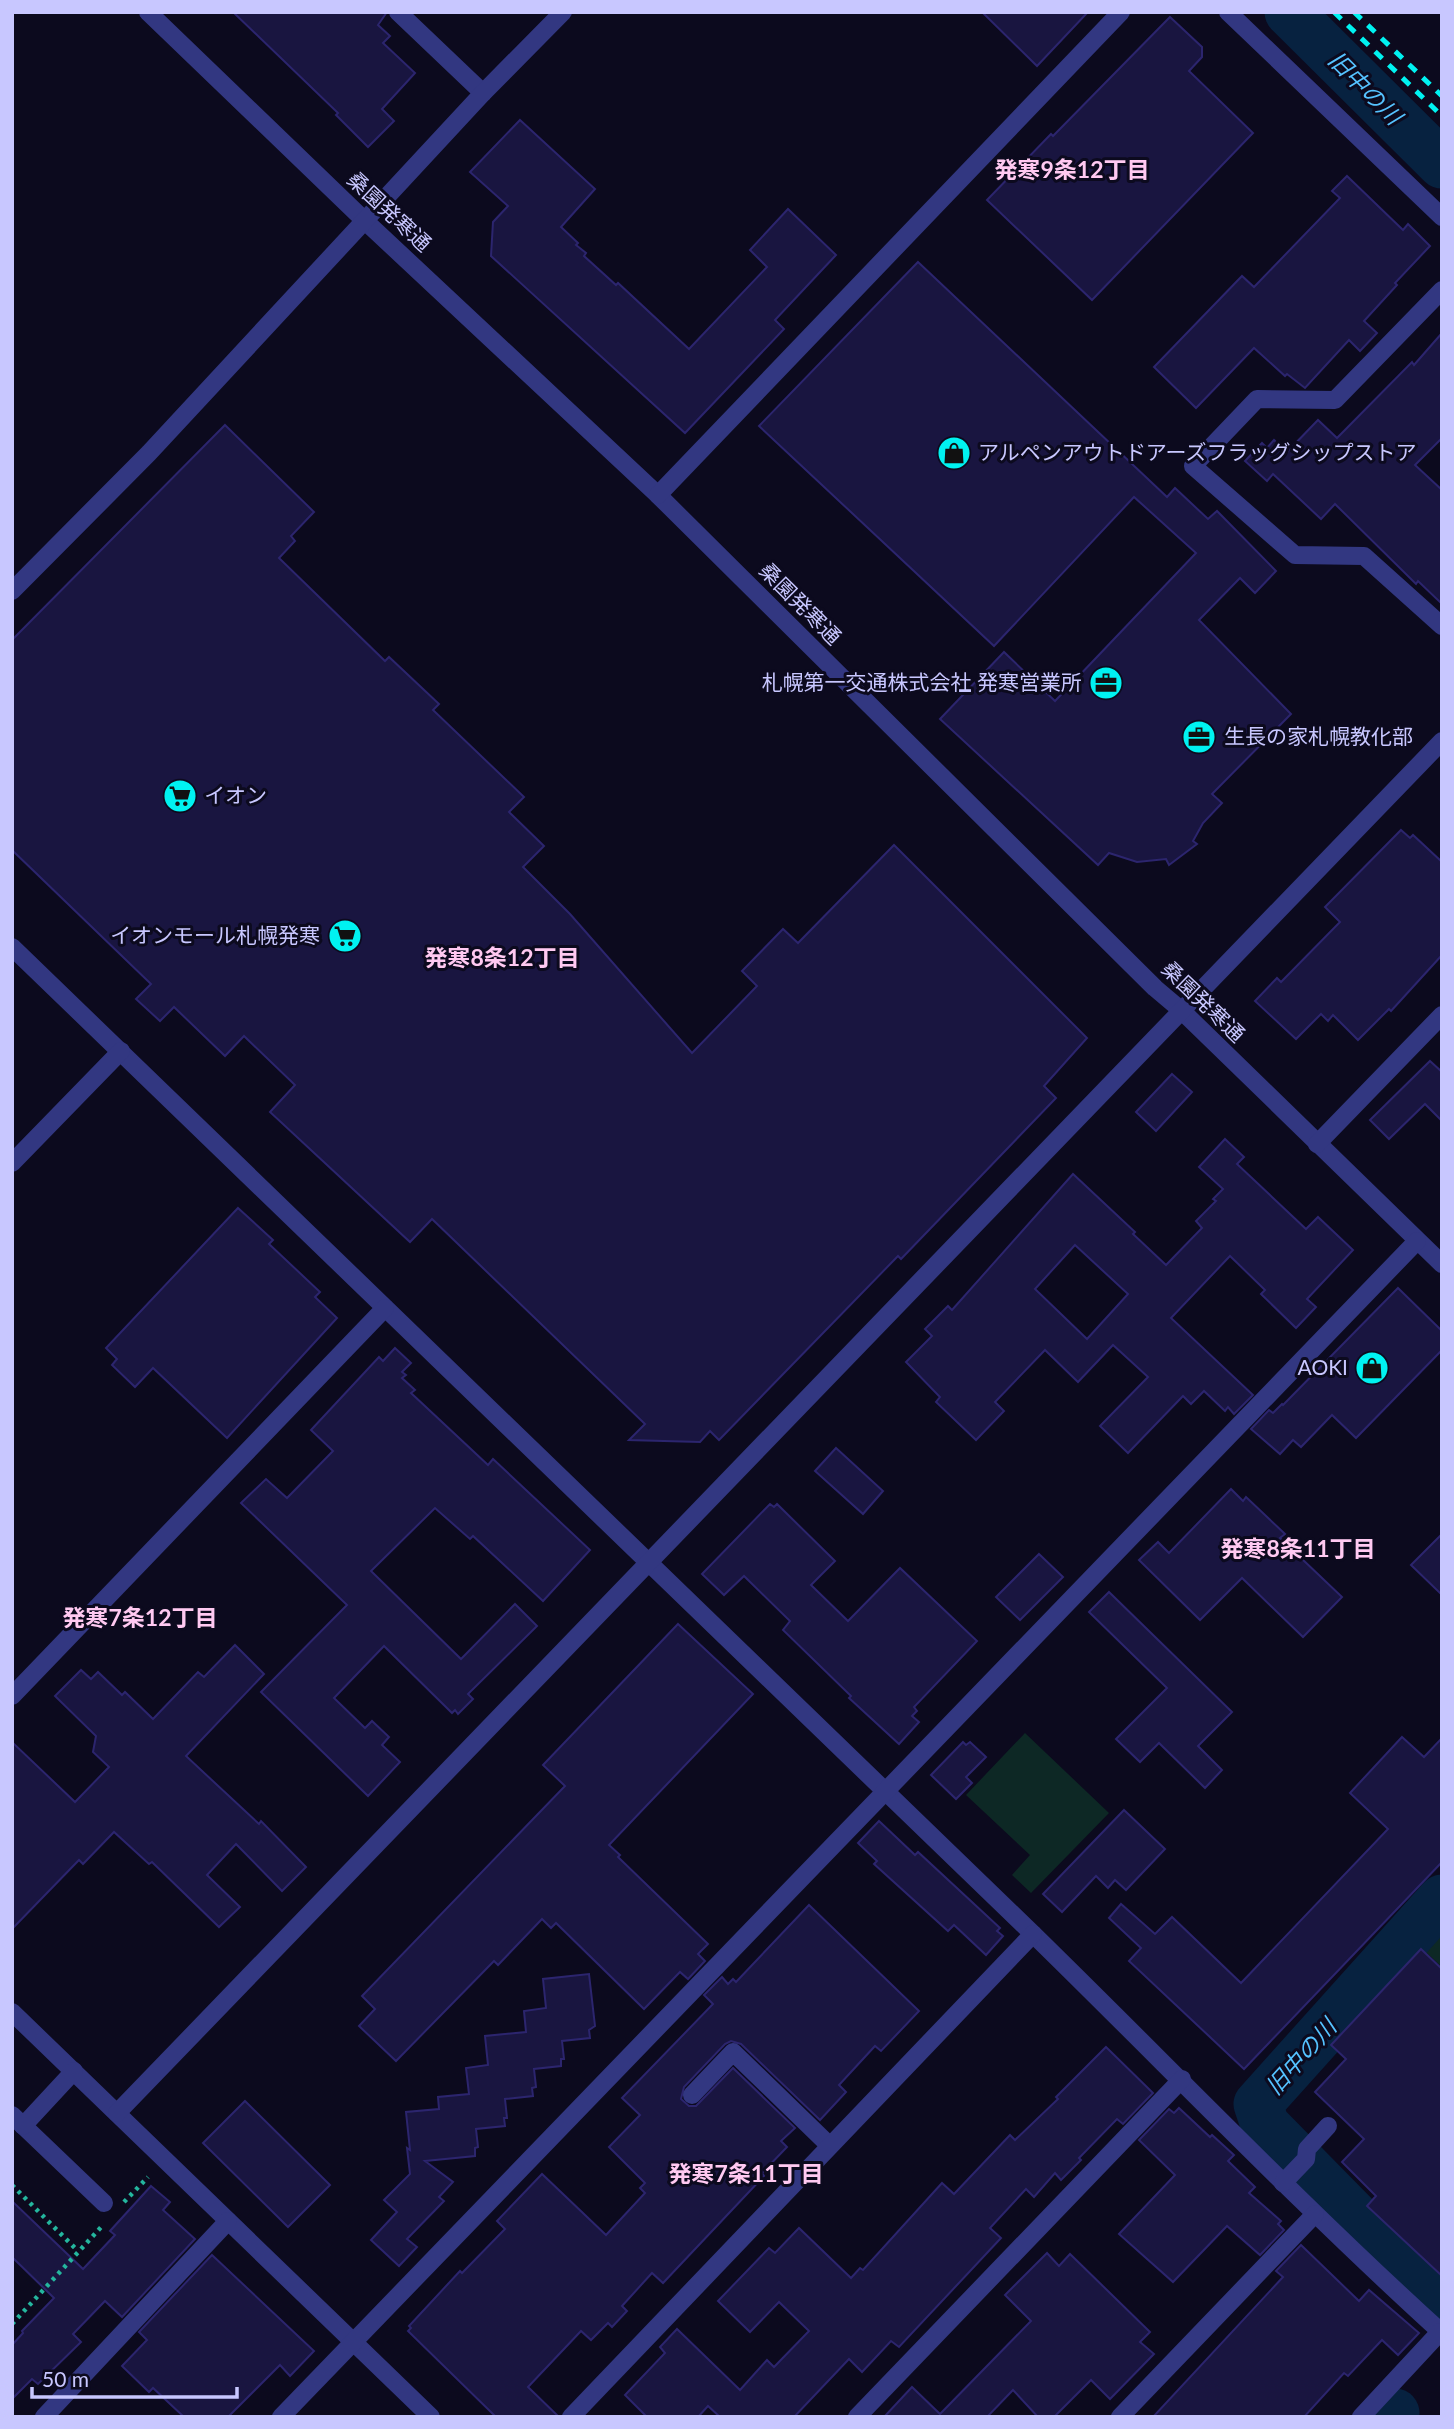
<svg xmlns="http://www.w3.org/2000/svg" width="1454" height="2429" font-family="Lato,'Noto Sans JP',sans-serif">
<rect width="100%" height="100%" fill="#0c0a1e"/>
<!-- green -->
<g fill="#0d2825">
<polygon points="1025,1733 1109,1813 1031,1893 1012,1875 1030,1855 966,1795"/>
<polygon points="1442,1918 1442,1967 1417,1944"/>
</g>
<g fill="none" stroke-linecap="round" stroke-linejoin="round">
<!-- river -->
<g stroke="#072240" stroke-width="49">
<polyline points="1289,12 1442,164"/>
<polyline points="1442,1899 1258,2104 1265,2125 1442,2305"/>
<polyline points="1394,2417 1395,2413"/>
</g>
</g>
<!-- building -->
<g fill="#191540" stroke="#2c256e" stroke-width="2" fill-rule="evenodd">
<polygon points="233,12 387,12 378,25 390,36 383,43 415,73 382,109 394,121 368,147 336,115 338,113"/>
<polygon points="982,12 1088,12 1037,66"/>
<polygon points="1170,17 1202,47 1202,57 1189,71 1253,133 1092,300 987,200 1051,134 1053,136"/>
<polygon points="520,120 595,189 561,227 578,243 576,245 586,253 584,256 616,285 618,283 689,349 767,267 750,250 788,209 836,255 775,320 784,329 685,433 491,256 493,222 508,206 470,172"/>
<polygon points="1347,176 1403,230 1408,224 1430,246 1395,283 1397,285 1364,321 1377,333 1360,351 1349,340 1305,388 1287,374 1285,376 1254,348 1196,408 1154,367 1242,276 1254,287 1340,198 1332,191"/>
<polygon points="918,262 1167,497 1175,488 1208,519 1217,511 1276,571 1255,593 1240,578 1199,620 1291,714 1212,794 1222,803 1203,823 1193,841 1197,844 1169,865 1166,859 1137,862 1109,853 1098,865 940,719 1004,652 1055,701 1196,553 1134,497 994,646 759,426"/>
<polygon points="1442,333 1442,438 1415,465 1442,490 1442,604 1418,581 1416,584 1335,504 1321,519 1273,474 1267,481 1245,461 1262,443 1267,448 1274,440 1287,452 1318,420 1337,438 1412,362 1414,365"/>
<polygon points="225,425 314,512 291,536 295,541 279,558 385,661 389,657 439,704 433,710 524,797 509,812 544,846 523,867 570,914 692,1053 757,986 742,971 783,929 798,943 894,845 1087,1038 1044,1086 1056,1098 901,1259 898,1256 719,1440 710,1431 700,1442 629,1440 645,1424 432,1219 410,1242 270,1112 295,1085 244,1036 225,1056 174,1007 160,1021 136,999 151,984 12,850 12,640"/>
<polygon points="1401,830 1410,838 1413,835 1442,862 1442,955 1391,1011 1389,1009 1358,1040 1333,1015 1328,1021 1321,1014 1296,1039 1255,1001 1277,978 1281,982 1340,922 1325,907"/>
<polygon points="1430,1061 1442,1072 1442,1121 1425,1104 1389,1139 1370,1120"/>
<polygon points="1172,1074 1192,1092 1156,1131 1136,1112"/>
<path d="M 1225,1139 L 1244,1157 L 1237,1164 L 1306,1229 L 1318,1217 L 1353,1250 L 1307,1299 L 1316,1307 L 1296,1328 L 1261,1294 L 1265,1290 L 1230,1256 L 1171,1318 L 1253,1395 L 1234,1414 L 1228,1407 L 1225,1411 L 1204,1391 L 1191,1404 L 1183,1396 L 1128,1453 L 1100,1426 L 1148,1377 L 1113,1345 L 1078,1382 L 1045,1350 L 995,1402 L 1004,1411 L 976,1440 L 936,1402 L 940,1397 L 906,1362 L 932,1336 L 925,1329 L 948,1306 L 952,1310 L 1073,1174 L 1135,1232 L 1133,1234 L 1166,1265 L 1202,1228 L 1196,1221 L 1216,1201 L 1213,1199 L 1223,1189 L 1199,1167 ZM 1075,1245 L 1128,1294 L 1087,1339 L 1035,1289 Z"/>
<polygon points="238,1208 273,1240 269,1244 320,1292 315,1297 337,1318 227,1438 153,1368 135,1387 112,1365 117,1359 106,1348"/>
<polygon points="1398,1288 1442,1331 1442,1350 1356,1438 1332,1415 1301,1447 1293,1440 1280,1454 1251,1429 1269,1410 1273,1413 1282,1404 1283,1405"/>
<polygon points="395,1348 411,1363 402,1372 406,1375 402,1378 415,1390 411,1393 488,1465 493,1459 590,1550 543,1601 473,1536 470,1539 435,1508 371,1571 461,1659 515,1604 537,1626 468,1694 473,1699 458,1714 455,1710 452,1713 384,1646 334,1698 365,1728 372,1721 389,1737 382,1745 400,1762 368,1796 261,1692 347,1605 241,1503 266,1479 287,1498 333,1451 311,1430 379,1357 383,1361"/>
<polygon points="836,1448 883,1491 863,1514 815,1471"/>
<polygon points="1231,1489 1243,1501 1246,1497 1285,1534 1280,1538 1342,1597 1303,1637 1242,1578 1200,1620 1139,1560 1158,1542 1169,1553"/>
<polygon points="770,1504 774,1507 777,1504 835,1561 811,1585 848,1621 900,1568 977,1641 914,1707 917,1711 912,1716 919,1722 899,1744 849,1698 851,1696 783,1630 790,1621 744,1576 724,1595 702,1574"/>
<polygon points="1442,1534 1442,1595 1411,1565"/>
<polygon points="1039,1554 1063,1577 1020,1620 996,1597"/>
<polygon points="1109,1592 1232,1712 1198,1746 1222,1770 1205,1788 1159,1743 1140,1762 1116,1739 1167,1688 1089,1612"/>
<polygon points="678,1624 753,1694 609,1845 620,1855 618,1857 708,1944 698,1954 705,1961 688,1979 680,1972 644,2009 556,1923 551,1928 542,1919 498,1965 494,1961 396,2061 359,2026 375,2009 362,1996 565,1786 543,1765"/>
<polygon points="235,1645 264,1674 186,1756 259,1824 261,1821 306,1867 282,1891 236,1844 207,1875 240,1907 219,1927 152,1862 149,1864 114,1832 83,1864 79,1860 12,1929 12,1742 75,1802 109,1767 93,1752 96,1736 55,1696 81,1670 91,1679 98,1672 122,1695 125,1692 153,1719 198,1672 204,1677"/>
<polygon points="1402,1737 1424,1757 1442,1738 1442,1862 1244,2069 1129,1961 1141,1948 1109,1918 1121,1904 1155,1934 1172,1917 1241,1983 1388,1829 1350,1793"/>
<polygon points="963,1742 966,1745 970,1742 986,1757 966,1777 972,1783 956,1799 931,1775"/>
<polygon points="1124,1810 1165,1849 1126,1890 1115,1880 1108,1888 1096,1876 1062,1912 1043,1894"/>
<polygon points="879,1821 915,1855 918,1852 1000,1928 997,1931 1003,1936 986,1955 954,1925 948,1931 874,1864 877,1861 858,1843"/>
<polygon points="809,1905 919,2011 881,2051 875,2046 839,2085 846,2092 820,2120 741,2044 731,2041 725,2044 684,2087 681,2099 689,2106 696,2106 733,2068 795,2128 781,2141 787,2147 762,2173 764,2176 663,2283 652,2273 622,2306 627,2311 612,2327 608,2323 591,2340 581,2331 528,2387 559,2417 496,2417 408,2331 411,2328 409,2326 460,2271 462,2273 505,2229 497,2221 542,2174 606,2235 645,2193 640,2188 645,2183 609,2147 640,2115 622,2098 713,2004 704,1995 722,1977 728,1984 733,1979 736,1982"/>
<polygon points="1421,1949 1442,1969 1442,2276 1367,2206 1376,2196 1342,2162 1364,2139 1315,2092 1346,2059 1331,2045"/>
<polygon points="589,1974 595,2026 589,2030 590,2038 562,2041 564,2059 561,2059 561,2066 534,2069 536,2087 532,2088 533,2096 505,2099 507,2118 504,2118 505,2126 476,2129 478,2147 475,2148 475,2156 425,2161 453,2182 439,2197 444,2201 407,2239 417,2247 399,2266 371,2240 397,2212 384,2200 410,2174 407,2148 410,2150 406,2112 439,2109 438,2097 469,2094 466,2068 488,2065 485,2036 526,2032 524,2011 546,2008 543,1979"/>
<polygon points="1106,2047 1153,2093 1123,2124 1117,2119 1079,2158 1081,2160 1061,2180 1055,2173 1034,2197 1026,2189 990,2228 1001,2238 899,2347 891,2341 862,2372 849,2359 794,2417 720,2417 708,2406 698,2417 647,2417 625,2395 665,2353 660,2347 677,2329 740,2390 767,2360 774,2367 809,2331 779,2302 750,2332 718,2301 769,2248 775,2253 799,2228 851,2278 860,2268 863,2270 942,2183 954,2194 1010,2135 1015,2140 1058,2099 1056,2097"/>
<polygon points="245,2101 330,2185 288,2227 203,2143"/>
<polygon points="1179,2108 1210,2137 1212,2135 1234,2155 1228,2161 1255,2187 1249,2193 1281,2221 1278,2224 1284,2230 1260,2255 1227,2226 1173,2282 1119,2234 1175,2175 1139,2140 1169,2109 1174,2113"/>
<polygon points="151,2186 170,2202 163,2210 195,2239 122,2317 105,2301 73,2334 81,2342 38,2384 32,2379 12,2399 12,2345 23,2333 22,2331 54,2298 12,2257 12,2201 83,2269 115,2235 110,2231"/>
<polygon points="1301,2245 1359,2301 1369,2290 1419,2333 1398,2355 1382,2340 1348,2376 1344,2373 1304,2417 1153,2417 1283,2277 1276,2271"/>
<polygon points="1047,2253 1059,2266 1070,2254 1150,2332 1140,2342 1154,2354 1110,2399 1091,2380 1054,2417 1038,2417 1013,2390 987,2417 884,2417 912,2387 940,2414 1031,2321 1005,2295"/>
<polygon points="212,2255 314,2351 290,2376 280,2365 228,2417 184,2417 153,2388 149,2392 122,2366 147,2340 139,2332"/>
</g>
<g fill="none" stroke-linecap="round" stroke-linejoin="round">
<!-- path -->
<g stroke="#24b69e" stroke-width="4.5" stroke-dasharray="3.5 5" stroke-linecap="butt">
<polyline points="12,2185 78,2251"/>
<polyline points="124,2202 148,2177"/>
<polyline points="12,2324 104,2224"/>
</g>
<!-- minor -->
<g stroke="#323781" stroke-width="18">
<polyline points="148,12 364,220 658,495 1155,988 1181,1010 1442,1264"/>
<polyline points="398,12 483,93"/>
<polyline points="1228,12 1442,217"/>
<polyline points="1442,290 1335,400 1257,399 1193,466 1295,555 1364,556 1442,626"/>
<polyline points="658,495 1121,12"/>
<polyline points="12,591 149,453 483,93 563,12"/>
<path d="M 12,947 L 1033,1934 C 1169,2067 1301,2205 1442,2333"/>
<polyline points="1317,1144 1442,1015"/>
<polyline points="12,1163 121,1051"/>
<polyline points="12,1696 385,1308"/>
<polyline points="12,2012 431,2417"/>
<polyline points="692,2095 733,2052 829,2145"/>
<polyline points="117,2113 1442,741"/>
<polyline points="12,2115 104,2203"/>
<polyline points="23,2126 74,2071"/>
<polyline points="1283,2183 1306,2159 1307,2149 1328,2126"/>
<polyline points="44,2417 228,2221"/>
<polyline points="281,2417 1417,1241"/>
<polyline points="571,2417 1033,1934"/>
<polyline points="857,2417 1182,2079"/>
<polyline points="1120,2417 1315,2214"/>
<polyline points="1361,2417 1440,2332"/>
</g>
<!-- rail -->
<g stroke="#00f2f1" stroke-width="5" stroke-dasharray="10 9" stroke-linecap="butt">
<polyline points="1334,12 1442,116"/>
<polyline points="1354,12 1442,96"/>
</g>
</g>
<!-- icons -->
<defs>
<symbol id="shop-disc" viewBox="-11 -11 22 22"><circle r="9.5" fill="#00f2f1" stroke="#0c0a1e"/><path d="M-5-2.5h2.3a2.7 3.5 0 0 1 5.4 0H5L5.5 6h-11ZM-1.5-2.5h3a1.5 2.3 0 0 0-3 0Z" fill="#111"/></symbol>
<symbol id="office-disc" viewBox="-11 -11 22 22"><circle r="9.5" fill="#00f2f1" stroke="#0c0a1e"/><path d="M-6-3h4V-5.5h4V-3h4V5H-6ZM-1-4.5V-3h2v-1.5ZM-6 0V1H6V0Z" fill="#111"/></symbol>
<symbol id="supermarket-disc" viewBox="-11 -11 22 22"><circle r="9.5" fill="#00f2f1" stroke="#0c0a1e"/><path d="M-6-5.5h2.5l.6 2H6L4.5 2H-2.5L-4.4-4H-6ZM-1.5 3.2a1.3 1.3 0 1 0 .1 0ZM3 3.2a1.3 1.3 0 1 0 .1 0Z" fill="#111"/></symbol>
</defs>
<g fill-rule="evenodd">
<use href="#shop-disc" x="935" y="434" width="38" height="38"/>
<use href="#office-disc" x="1087" y="664" width="38" height="38"/>
<use href="#office-disc" x="1180" y="718" width="38" height="38"/>
<use href="#supermarket-disc" x="161" y="777" width="38" height="38"/>
<use href="#supermarket-disc" x="326" y="917" width="38" height="38"/>
<use href="#shop-disc" x="1353" y="1349" width="38" height="38"/>
</g>
<g text-anchor="middle" stroke-width="6" stroke-linejoin="round" paint-order="stroke">
<!-- street labels -->
<g font-size="21" fill="#c8c7ff" stroke="#0c0a1e">
<text transform="translate(389 212) rotate(43)" y="7">桑園発寒通</text>
<text transform="translate(800 604) rotate(45)" y="7">桑園発寒通</text>
<text transform="translate(1203 1002) rotate(44)" y="7">桑園発寒通</text>
</g>
<!-- poi labels -->
<g font-size="21" fill="#c8c7ff" stroke="#0c0a1e" text-anchor="start">
<text x="978" y="460">アルペンアウトドアーズフラッグシップストア</text>
<text x="1082" y="690" text-anchor="end">札幌第一交通株式会社 発寒営業所</text>
<text x="1224" y="744">生長の家札幌教化部</text>
<text x="204" y="803">イオン</text>
<text x="320" y="943" text-anchor="end">イオンモール札幌発寒</text>
<text x="1348" y="1375" text-anchor="end">AOKI</text>
</g>
<!-- water labels -->
<g font-size="23" font-style="italic" fill="#55c2ff" stroke="#0c0a1e">
<text transform="translate(1365 88) rotate(45)" y="8">旧中の川</text>
<text transform="translate(1301 2057) rotate(-48)" y="8">旧中の川</text>
</g>
<!-- neighbourhood labels -->
<g font-size="23" font-weight="bold" fill="#ffc9f1" stroke="#0c0a1e">
<text x="1072" y="178">発寒9条12丁目</text>
<text x="502" y="966">発寒8条12丁目</text>
<text x="1298" y="1557">発寒8条11丁目</text>
<text x="140" y="1626">発寒7条12丁目</text>
<text x="746" y="2182">発寒7条11丁目</text>
</g>
</g>
<!-- border -->
<rect width="1454" height="2429" fill="none" stroke="#c8c7ff" stroke-width="28"/>
<!-- scale -->
<path d="M32 2387v10h205v-10" fill="none" stroke="#c8c7ff" stroke-width="3.5"/>
<text x="42" y="2387" font-size="21" fill="#c8c7ff" stroke="#0c0a1e" stroke-width="5" paint-order="stroke">50 m</text>
</svg>
